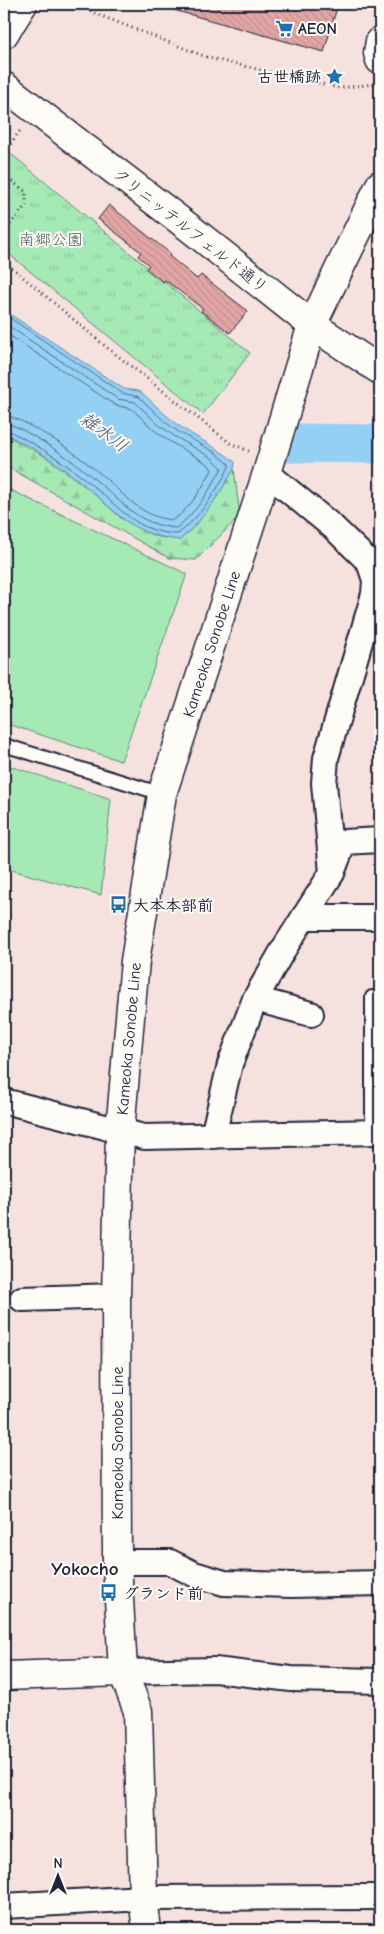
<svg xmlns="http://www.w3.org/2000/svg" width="384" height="1934" font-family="'Comic Neue','Klee One',sans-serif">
<defs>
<pattern id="forest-firs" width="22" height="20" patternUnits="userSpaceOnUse" patternTransform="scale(1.25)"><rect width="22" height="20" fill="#a5e9b4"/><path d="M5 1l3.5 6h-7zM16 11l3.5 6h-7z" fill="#8ec89c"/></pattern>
<pattern id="park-tufts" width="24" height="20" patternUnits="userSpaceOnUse" patternTransform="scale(1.25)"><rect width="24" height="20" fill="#a5e9b4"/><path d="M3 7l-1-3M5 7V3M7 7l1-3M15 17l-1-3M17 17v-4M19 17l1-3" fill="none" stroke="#8ec89c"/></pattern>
<pattern id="building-back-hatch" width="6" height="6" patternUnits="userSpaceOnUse" patternTransform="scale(1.25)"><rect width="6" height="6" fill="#e2a7a5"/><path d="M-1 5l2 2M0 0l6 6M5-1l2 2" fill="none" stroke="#c28f8f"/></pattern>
</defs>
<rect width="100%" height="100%" fill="#f5e2de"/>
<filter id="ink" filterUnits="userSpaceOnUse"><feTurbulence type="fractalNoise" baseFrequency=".02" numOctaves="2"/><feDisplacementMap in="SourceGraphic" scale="10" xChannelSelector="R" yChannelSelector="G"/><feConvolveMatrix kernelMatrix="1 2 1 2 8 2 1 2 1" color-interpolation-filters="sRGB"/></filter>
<g filter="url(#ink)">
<!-- green -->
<g fill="#a5e9b4" stroke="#648678">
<polygon points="4,487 187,574 121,761 4,723"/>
<polygon points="4,764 111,799 101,895 4,868"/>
</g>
<!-- forest -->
<path fill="url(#forest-firs)" stroke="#648678" d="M 4,434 L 46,457 L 90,490 L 121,518 L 154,536 L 180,540 C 204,519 218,496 234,469 L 240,516 L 196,560 L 169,558 L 4,465 Z"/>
<!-- park -->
<polygon fill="url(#park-tufts)" stroke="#648678" points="4,148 250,353 203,414 4,250"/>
<!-- water -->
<path fill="#94d0f4" stroke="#668aaa" d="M 4,307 L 11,315 L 124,389 L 139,391 L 142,393 C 154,404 165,415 178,425 C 196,438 217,447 235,462 L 234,469 C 218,496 204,519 180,540 C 134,535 123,518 91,491 C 65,468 36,447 4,434 Z"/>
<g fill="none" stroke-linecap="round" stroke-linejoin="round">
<!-- shore -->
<g stroke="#506885" stroke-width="1">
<path d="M 4,314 L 122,393 L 139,397 L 163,420 L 177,431 L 216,453 L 229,464 L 229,467 C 216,492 201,516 178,534 C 138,533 121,509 93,486 C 67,464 40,446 9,431 L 4,430"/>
<path d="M 4,323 L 118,399 L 135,402 L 159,425 L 174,436 L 212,458 L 222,468 C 210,490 196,513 176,528 C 139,525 124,504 98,482 C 79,465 57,450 35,437 C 26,432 14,424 4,423"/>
<path d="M 4,332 L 115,405 L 132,409 L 154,430 L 169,441 L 208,464 L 212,470 C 202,488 191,508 173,520 C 142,518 125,495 103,476 C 81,458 58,440 32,427 C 23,422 14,416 4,416"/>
</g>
<!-- river -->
<polyline stroke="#94d0f4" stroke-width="39" points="290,443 380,444"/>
</g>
<!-- building -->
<g fill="url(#building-back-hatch)" stroke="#22223b">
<polygon points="171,4 338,4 324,52 170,9"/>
<polygon points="109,205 171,254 169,256 197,279 201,275 248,311 230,333 201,311 203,309 165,280 163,282 146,269 149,265 138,256 141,252 98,219"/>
</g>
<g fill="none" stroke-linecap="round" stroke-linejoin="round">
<defs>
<g id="service">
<polyline points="4,745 162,794"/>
<polyline points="372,997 372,1132"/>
</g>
<g id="minor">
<polyline points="267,473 333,527 369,562 375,580 374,594 326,758 324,783 332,873"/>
<polyline points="304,917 380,917"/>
<polyline points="255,999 311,1014"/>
<polyline points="4,1101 144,1137 380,1132"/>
<polyline points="213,1136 230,1064 255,999 283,950 332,873 344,842 380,840"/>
<polyline points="22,1299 116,1296"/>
<polyline points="117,1562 170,1562 194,1574 224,1583 292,1585 380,1583"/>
<polyline points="123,1672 215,1670 291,1679 380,1681"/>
<polyline points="4,1906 143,1898 380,1897"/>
</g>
<g id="tertiary">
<polyline points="4,34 23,4"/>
<polyline points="4,86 191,229 312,325 380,370"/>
</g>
<polyline id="secondary" points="4,1676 123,1672"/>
<g id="primary">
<polyline points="380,41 378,53 380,60"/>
<path id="s1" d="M 147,1930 L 143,1898 L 138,1711 L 123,1672 L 117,1562 L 116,1296 L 120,1131 L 135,961 L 162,794 L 267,473 L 312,325 L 380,185"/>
</g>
</defs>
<!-- service casing -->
<use href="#service" stroke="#22223b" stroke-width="16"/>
<!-- minor casing -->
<use href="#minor" stroke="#22223b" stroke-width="28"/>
<!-- tertiary casing -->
<use href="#tertiary" stroke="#22223b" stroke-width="31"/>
<!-- secondary casing -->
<use href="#secondary" stroke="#22223b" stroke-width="31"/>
<!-- primary casing -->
<use href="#primary" stroke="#22223b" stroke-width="31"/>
<!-- path -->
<g stroke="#22223b" stroke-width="3" stroke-dasharray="1 4" stroke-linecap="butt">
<polyline points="71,4 209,58 339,88 375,84"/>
<polyline points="4,157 4,153 22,128"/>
<polyline points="4,175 26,192 26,205 4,232"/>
<polyline points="4,261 105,346 230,443 249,451"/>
</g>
<!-- service -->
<use href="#service" stroke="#fdfcf7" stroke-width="12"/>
<!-- minor -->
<use href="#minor" stroke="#fdfcf7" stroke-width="24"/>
<!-- tertiary -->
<use href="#tertiary" stroke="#fdfcf7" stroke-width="28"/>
<!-- secondary -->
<use href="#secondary" stroke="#fdfcf7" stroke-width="28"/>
<!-- primary -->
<use href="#primary" stroke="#fdfcf7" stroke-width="28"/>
</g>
</g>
<!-- icons -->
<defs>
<symbol id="supermarket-bare" viewBox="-9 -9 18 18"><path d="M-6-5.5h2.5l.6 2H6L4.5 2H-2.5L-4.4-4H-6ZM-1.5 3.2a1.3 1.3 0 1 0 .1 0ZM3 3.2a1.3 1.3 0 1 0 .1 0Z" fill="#1f6fb2" stroke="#fdfcf7" stroke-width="2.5" paint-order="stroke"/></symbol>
<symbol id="sight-bare" viewBox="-9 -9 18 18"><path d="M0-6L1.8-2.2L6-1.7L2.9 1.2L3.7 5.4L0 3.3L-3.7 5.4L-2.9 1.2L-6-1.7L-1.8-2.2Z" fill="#1f6fb2" stroke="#fdfcf7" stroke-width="2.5" paint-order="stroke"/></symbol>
<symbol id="bus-bare" viewBox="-9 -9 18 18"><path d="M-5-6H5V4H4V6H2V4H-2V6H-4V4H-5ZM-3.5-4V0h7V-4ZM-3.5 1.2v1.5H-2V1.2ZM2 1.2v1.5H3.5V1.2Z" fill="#1f6fb2" stroke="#fdfcf7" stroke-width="2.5" paint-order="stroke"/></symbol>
</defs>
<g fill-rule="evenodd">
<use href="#supermarket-bare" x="272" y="16" width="25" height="25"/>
<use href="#sight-bare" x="322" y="64" width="25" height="25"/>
<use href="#bus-bare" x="106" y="892" width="25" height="25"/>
<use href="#bus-bare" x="96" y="1580" width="25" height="25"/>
</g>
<g text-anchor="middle" stroke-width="4" stroke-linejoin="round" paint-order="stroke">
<!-- poi labels -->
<g font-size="16" font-weight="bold" fill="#22223b" stroke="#fdfcf7" text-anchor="start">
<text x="298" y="34">AEON</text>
<text x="321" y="82" text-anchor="end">古世橋跡</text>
<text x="133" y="911">大本本部前</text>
<text x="123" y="1599">グランド前</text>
</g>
<!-- street labels -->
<g font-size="16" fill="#22223b" stroke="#fdfcf7">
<text transform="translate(191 230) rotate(38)" y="6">クリニッテルフェルド通り</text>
<text dy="6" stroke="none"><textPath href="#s1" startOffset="1300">Kameoka Sonobe Line</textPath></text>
<text dy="6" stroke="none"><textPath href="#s1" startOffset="895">Kameoka Sonobe Line</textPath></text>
<text transform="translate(117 1443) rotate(-90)" y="6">Kameoka Sonobe Line</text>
</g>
<!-- park labels -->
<g font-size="16" fill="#495e5f" stroke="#fdfcf7">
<text x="51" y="245">南郷公園</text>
</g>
<!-- water labels -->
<g font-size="18" font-style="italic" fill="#445672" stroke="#fdfcf7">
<text transform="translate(104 432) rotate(36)" y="6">雑水川</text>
</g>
<!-- quarter labels -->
<g font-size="19" font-weight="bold" fill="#22223b" stroke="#fdfcf7">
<text x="85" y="1575">Yokocho</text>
</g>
</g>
<!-- margin -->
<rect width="384" height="1934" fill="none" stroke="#fdfcf7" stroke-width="20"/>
<rect x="10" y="10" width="364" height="1914" fill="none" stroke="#22223b" stroke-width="2" filter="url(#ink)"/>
<!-- north arrow -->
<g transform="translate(58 1876)" stroke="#fdfcf7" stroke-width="4" paint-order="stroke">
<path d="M0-4L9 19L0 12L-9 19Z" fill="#22223b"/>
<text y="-8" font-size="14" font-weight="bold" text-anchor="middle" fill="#22223b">N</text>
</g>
</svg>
